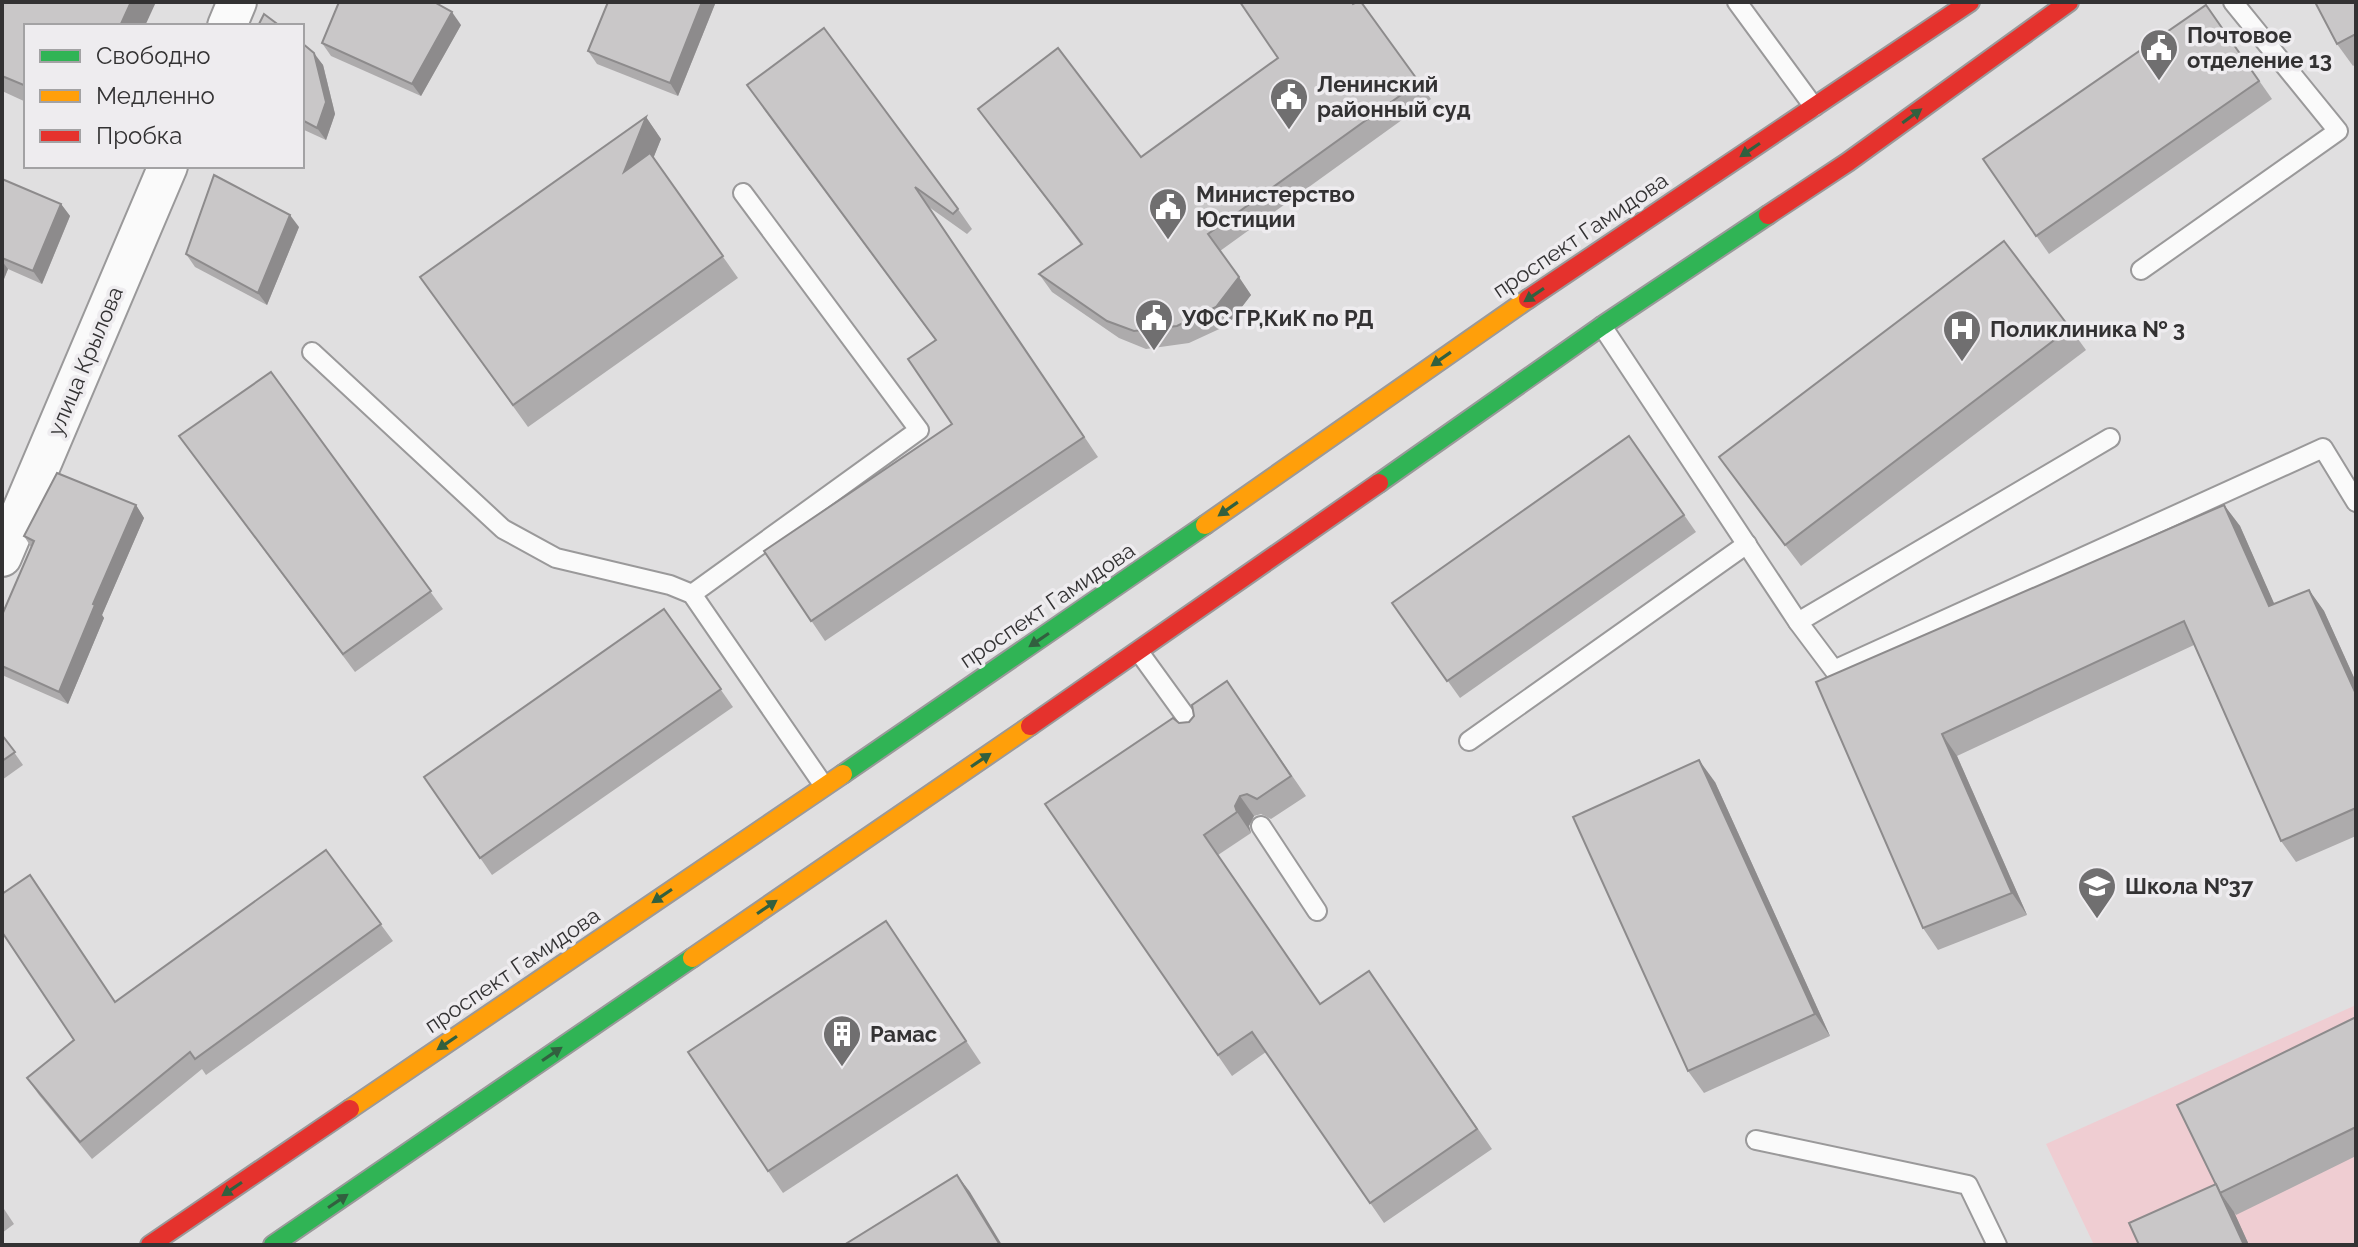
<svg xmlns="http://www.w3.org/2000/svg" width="2358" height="1247" font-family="Raleway,sans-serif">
<rect width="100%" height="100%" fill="#e0dfe0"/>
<!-- green -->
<polygon fill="#efcdd2" points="2356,1005 2356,1245 2094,1245 2046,1144"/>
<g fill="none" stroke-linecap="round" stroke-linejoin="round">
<defs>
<g id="lane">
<polyline points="1737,2 1814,107"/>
<polyline points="2141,270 2338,131 2233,2"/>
<polyline points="1602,326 1798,622 1834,670 2323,448 2356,502"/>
<polyline points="312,352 503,529 556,558 670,585 692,594 824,786"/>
<polyline points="692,594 919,430 743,193"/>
<polyline points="1798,622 2110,438"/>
<polyline points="1139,652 1197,732"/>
<polyline points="1469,741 1747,544"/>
<polyline points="1261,826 1317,911"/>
<polyline points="1756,1140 1968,1185 1997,1245"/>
</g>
<g id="street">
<polyline points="227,26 237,2"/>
<polyline points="2,557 168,166"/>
</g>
<g id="fast">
<polyline points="1379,483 1602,326 1768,215"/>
<polyline points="843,774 1205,525"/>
<polyline points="273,1245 692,958"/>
</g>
<g id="slow">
<polyline points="1205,525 1528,299"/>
<polyline points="692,958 1030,726"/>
<polyline points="350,1109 843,774"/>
</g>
<g id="jam">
<polyline points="1768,215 1848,162 2069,2"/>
<polyline points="1528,299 1970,2"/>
<polyline points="1030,726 1379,483"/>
<polyline points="150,1245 350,1109"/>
</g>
</defs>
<!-- lane casing -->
<use href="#lane" stroke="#9a999a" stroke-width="22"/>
<!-- street casing -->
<use href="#street" stroke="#9a999a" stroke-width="42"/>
<!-- fast casing -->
<use href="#fast" stroke="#9a999a" stroke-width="22"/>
<!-- slow casing -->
<use href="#slow" stroke="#9a999a" stroke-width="22"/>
<!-- jam casing -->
<use href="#jam" stroke="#9a999a" stroke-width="22"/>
<!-- lane -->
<use href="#lane" stroke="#fafafa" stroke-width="18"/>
<!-- street -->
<use href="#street" stroke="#fafafa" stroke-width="38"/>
<!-- fast -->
<use href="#fast" stroke="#30b455" stroke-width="18"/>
<!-- slow -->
<use href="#slow" stroke="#ff9f0a" stroke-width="18"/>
<!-- jam -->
<use href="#jam" stroke="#e5322d" stroke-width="18"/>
</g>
<!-- wall -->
<g fill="#adabac">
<polygon points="2,2 26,26 26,102 2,91"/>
<polygon points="608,2 714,2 715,4 678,96 597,64 588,51"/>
<polygon points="1361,2 1431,99 1220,251 1251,295 1228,325 1189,343 1146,349 1119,338 1052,292 1039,274 1081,245 978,109 1141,157 1354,4"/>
<polygon points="2356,2 2356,64 2353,66 2337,44"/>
<polygon points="2206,5 2272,99 2049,254 1983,159"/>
<polygon points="461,25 421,96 331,56 322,43"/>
<polygon points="302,43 323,65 335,114 326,140 302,129"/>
<polygon points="761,105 958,209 972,229 967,234 929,207 1098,457 825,641 764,551 952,424 936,341"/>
<polygon points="646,117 661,139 653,158 738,278 528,427 420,277"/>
<polygon points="2,179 61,204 70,216 42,284 8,269 2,284"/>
<polygon points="299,227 267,305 195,267 186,254"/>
<polygon points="2070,328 2086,350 1801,566 1719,457"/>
<polygon points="271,372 443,609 355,672 179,436"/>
<polygon points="1629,436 1696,532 1460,698 1392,603"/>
<polygon points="136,505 144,518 102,615 104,618 68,704 2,675 2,615 31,547 24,536"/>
<polygon points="2224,505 2240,526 2274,604 2309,590 2324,611 2356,682 2356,836 2296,862 2281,841 2194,645 1957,756 2027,915 1938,950 1923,928 1816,682"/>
<polygon points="664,609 733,707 492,875 424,777"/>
<polygon points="1227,681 1306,796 1271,819 1261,814 1254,816 1249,826 1251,833 1218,855 1320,1004 1369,971 1492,1149 1384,1223 1266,1052 1232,1076 1045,804 1179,723 1189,722"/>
<polygon points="2,735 23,765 2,780"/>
<polygon points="1715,782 1830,1036 1704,1093 1688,1071"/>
<polygon points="326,850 393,941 206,1075 202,1069 92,1159 39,1095 27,1078 74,1040 116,1001"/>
<polygon points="886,921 981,1063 783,1193 768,1171"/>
<polygon points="2356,1017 2356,1156 2236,1215 2234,1212 2249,1245 2139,1245 2216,1184"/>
<polygon points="2,1206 14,1224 2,1233"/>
</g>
<!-- shaded-wall -->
<g fill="#8d8b8c">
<polygon points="131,2 156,2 145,26 120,26"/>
<polygon points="702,2 714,2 715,4 678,96 670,83"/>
<polygon points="452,12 461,25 421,96 412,84"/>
<polygon points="314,53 323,65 335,114 326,140 317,128"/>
<polygon points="646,117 661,139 639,194 624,172"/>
<polygon points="61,204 70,216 42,284 33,271"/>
<polygon points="290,215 299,227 267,305 258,293"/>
<polygon points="2,261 8,269 2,284"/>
<polygon points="1239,277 1251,295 1228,325 1216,307"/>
<polygon points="136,505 144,518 102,615 104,618 68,704 59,692 93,604"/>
<polygon points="2224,505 2240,526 2285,628 2269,606"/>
<polygon points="2309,590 2324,611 2356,682 2356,694"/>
<polygon points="1942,734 1957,756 2027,915 2012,893"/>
<polygon points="1699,760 1715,782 1830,1036 1815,1014"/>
<polygon points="1240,796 1254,816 1249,826 1251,833 1237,812 1235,806"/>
<polygon points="957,1175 970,1192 1002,1245 1000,1245"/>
<polygon points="2222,1195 2234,1212 2249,1245 2244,1245"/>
</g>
<!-- building -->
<g fill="#c9c7c8" stroke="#8d8b8c" stroke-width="2">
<polygon points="2,2 131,2 120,26 26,26 26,86 2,76"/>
<polygon points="339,2 434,2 452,12 412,84 322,43"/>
<polygon points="608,2 702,2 670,83 588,51"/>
<polygon points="1240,2 1352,2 1353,4 1357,2 1361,2 1419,82 1208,234 1239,277 1216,307 1177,326 1134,331 1107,321 1039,274 1082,244 978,109 1058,48 1141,157 1278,58"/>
<polygon points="2315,2 2356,2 2356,34 2337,44"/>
<polygon points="2206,5 2259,81 2036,236 1983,159"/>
<polygon points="264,14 280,26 258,26"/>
<polygon points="824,28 958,209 953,214 915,187 1084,437 811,621 764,551 952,424 908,359 936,340 747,85"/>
<polygon points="302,43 314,53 326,102 317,128 302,120"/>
<polygon points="646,117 624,172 650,153 723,256 513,405 420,277"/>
<polygon points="214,175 290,215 258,293 186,254"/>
<polygon points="2,179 61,204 33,271 2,258"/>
<polygon points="2004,241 2070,328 1785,545 1719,457"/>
<polygon points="271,372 431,591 343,654 179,436"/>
<polygon points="1629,436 1684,515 1447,681 1392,603"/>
<polygon points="57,473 136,505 93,604 95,605 59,692 2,666 2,615 34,541 24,536"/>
<polygon points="2224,505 2269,606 2309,590 2356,694 2356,808 2281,841 2184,621 1942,734 2012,893 1923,928 1816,682"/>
<polygon points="664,609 721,689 480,858 424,777"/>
<polygon points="1227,681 1291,776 1257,799 1247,794 1240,796 1235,806 1237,812 1204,835 1320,1004 1369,971 1477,1129 1370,1203 1252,1032 1218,1055 1045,804 1173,718 1179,723 1189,722 1194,716 1192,705"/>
<polygon points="2,735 15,752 2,761"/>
<polygon points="1699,760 1815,1014 1688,1071 1573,817"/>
<polygon points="326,850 381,924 195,1059 190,1052 80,1142 27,1078 74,1040 2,932 2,894 30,875 115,1002"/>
<polygon points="886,921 966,1041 768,1171 688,1052"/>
<polygon points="2356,1017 2356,1127 2220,1193 2177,1105"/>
<polygon points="957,1175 1000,1245 844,1245"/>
<polygon points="2216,1184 2244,1245 2139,1245 2129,1223"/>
</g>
<!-- one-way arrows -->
<defs><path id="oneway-solid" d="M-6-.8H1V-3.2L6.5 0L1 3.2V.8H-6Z" transform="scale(2)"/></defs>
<g fill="#32603f">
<use href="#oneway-solid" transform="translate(1912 116) rotate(-36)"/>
<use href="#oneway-solid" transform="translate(1750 150) rotate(146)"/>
<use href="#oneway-solid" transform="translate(1534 295) rotate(146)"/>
<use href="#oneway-solid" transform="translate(1441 359) rotate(145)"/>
<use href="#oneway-solid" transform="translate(1228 509) rotate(145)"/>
<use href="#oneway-solid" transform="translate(1039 640) rotate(146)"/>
<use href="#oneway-solid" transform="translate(981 760) rotate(-34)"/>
<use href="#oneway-solid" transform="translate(662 896) rotate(146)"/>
<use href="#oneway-solid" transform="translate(767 907) rotate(-34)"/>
<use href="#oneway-solid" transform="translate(447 1043) rotate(146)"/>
<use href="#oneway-solid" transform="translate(552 1054) rotate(-34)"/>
<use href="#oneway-solid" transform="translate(232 1189) rotate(146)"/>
<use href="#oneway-solid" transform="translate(338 1201) rotate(-34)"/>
</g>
<!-- icons -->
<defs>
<symbol id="civic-pin" viewBox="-11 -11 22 30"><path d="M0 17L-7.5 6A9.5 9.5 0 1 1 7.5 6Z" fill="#706f70" stroke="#eeecef"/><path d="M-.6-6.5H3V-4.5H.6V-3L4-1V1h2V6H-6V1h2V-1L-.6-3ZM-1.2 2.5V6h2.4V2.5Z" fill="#fff"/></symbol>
<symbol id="hospital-pin" viewBox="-11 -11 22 30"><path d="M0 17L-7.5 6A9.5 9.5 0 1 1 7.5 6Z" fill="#706f70" stroke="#eeecef"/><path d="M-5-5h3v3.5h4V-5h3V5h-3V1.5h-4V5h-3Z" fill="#fff"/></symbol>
<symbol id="school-pin" viewBox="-11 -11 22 30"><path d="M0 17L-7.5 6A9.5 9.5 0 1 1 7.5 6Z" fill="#706f70" stroke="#eeecef"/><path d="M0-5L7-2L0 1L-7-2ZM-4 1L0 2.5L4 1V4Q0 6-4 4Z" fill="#fff"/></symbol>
<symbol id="building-pin" viewBox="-11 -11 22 30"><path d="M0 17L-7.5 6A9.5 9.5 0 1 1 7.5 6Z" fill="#706f70" stroke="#eeecef"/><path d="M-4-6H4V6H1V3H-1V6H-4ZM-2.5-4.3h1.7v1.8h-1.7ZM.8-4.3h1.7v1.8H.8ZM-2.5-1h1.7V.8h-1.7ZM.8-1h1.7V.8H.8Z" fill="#fff"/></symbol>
</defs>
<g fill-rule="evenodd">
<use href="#civic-pin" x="2137" y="26" width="44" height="60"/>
<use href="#civic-pin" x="1267" y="75" width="44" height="60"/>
<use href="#civic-pin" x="1146" y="185" width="44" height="60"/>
<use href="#civic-pin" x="1132" y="296" width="44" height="60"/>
<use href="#hospital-pin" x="1940" y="307" width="44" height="60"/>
<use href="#school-pin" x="2075" y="864" width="44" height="60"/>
<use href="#building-pin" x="820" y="1012" width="44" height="60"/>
</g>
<g text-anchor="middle" stroke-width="7" stroke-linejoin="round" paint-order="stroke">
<!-- poi labels -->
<g font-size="22" font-weight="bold" fill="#333233" stroke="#eeecef" text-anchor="start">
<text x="2187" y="43">Почтовое<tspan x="2187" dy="25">отделение 13</tspan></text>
<text x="1317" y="92">Ленинский<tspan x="1317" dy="25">районный суд</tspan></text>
<text x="1196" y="202">Министерство<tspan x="1196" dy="25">Юстиции</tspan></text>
<text x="1182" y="326">УФС ГР,КиК по РД</text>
<text x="1990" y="337">Поликлиника № 3</text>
<text x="2125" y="894">Школа №37</text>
<text x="870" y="1042">Рамас</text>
</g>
<!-- street labels -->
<g font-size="22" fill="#333233" stroke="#eeecef">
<text transform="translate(1580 235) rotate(-34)" y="8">проспект Гамидова</text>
<text transform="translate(85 361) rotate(-67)" y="8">улица Крылова</text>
<text transform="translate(1047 605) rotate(-34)" y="8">проспект Гамидова</text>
<text transform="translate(512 970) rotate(-34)" y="8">проспект Гамидова</text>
</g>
</g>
<!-- border -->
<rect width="2358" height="1247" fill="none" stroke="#333233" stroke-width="8"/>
<!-- legend -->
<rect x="24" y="24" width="280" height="144" fill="#eeecef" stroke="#a3a2a4" stroke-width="2"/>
<rect x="40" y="50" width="40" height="12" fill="#30b455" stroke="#a3a2a4" stroke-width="2"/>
<text x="96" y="64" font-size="24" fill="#333233">Свободно</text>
<rect x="40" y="90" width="40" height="12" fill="#ff9f0a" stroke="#a3a2a4" stroke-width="2"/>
<text x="96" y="104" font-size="24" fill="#333233">Медленно</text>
<rect x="40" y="130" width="40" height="12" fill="#e5322d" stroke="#a3a2a4" stroke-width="2"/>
<text x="96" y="144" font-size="24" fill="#333233">Пробка</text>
</svg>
